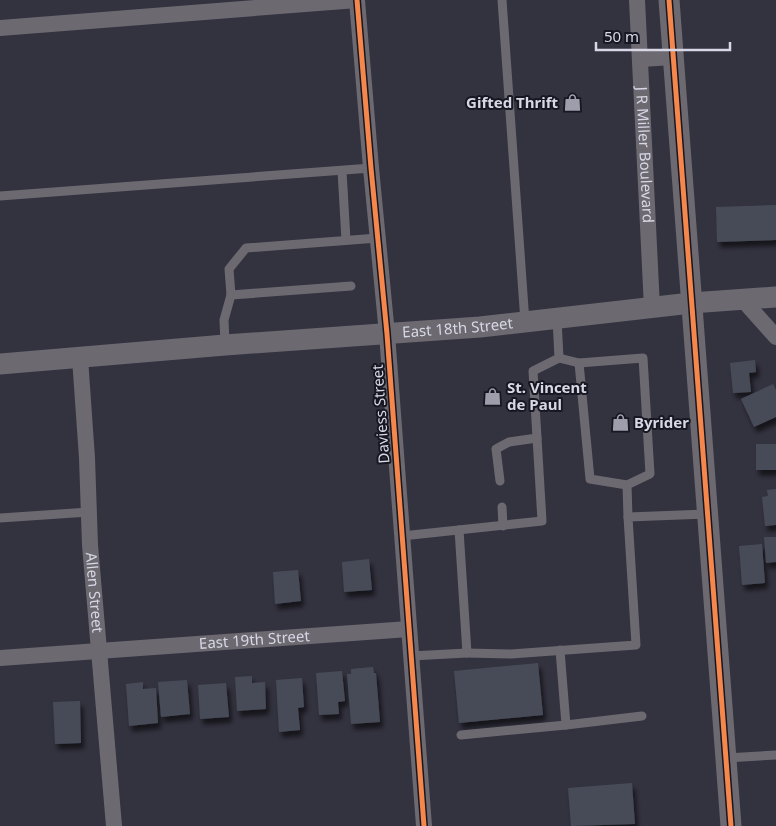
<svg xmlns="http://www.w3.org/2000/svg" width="776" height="826" font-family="'Noto Sans',sans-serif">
<defs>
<filter id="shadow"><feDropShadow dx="3" dy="5.5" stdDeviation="2.5" flood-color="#0009"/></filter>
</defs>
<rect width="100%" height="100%" fill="#33323f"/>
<!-- building -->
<g fill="#474c58" filter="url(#shadow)">
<polygon points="776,205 776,240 717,242 716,207"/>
<polygon points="755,360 756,372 749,373 751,392 733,393 730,363"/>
<polygon points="773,384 776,390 776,417 754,427 741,399"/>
<rect x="756" y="444" width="20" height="26"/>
<polygon points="776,489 776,525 765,526 762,497 768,496 767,490"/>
<polygon points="764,537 776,537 776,562 766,563"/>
<polygon points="762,544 765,583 742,585 739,546"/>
<polygon points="369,559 372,590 344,592 342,562"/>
<polygon points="298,570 301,601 275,604 273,572"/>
<polygon points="538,663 543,715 459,723 454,671"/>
<polygon points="373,667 374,673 376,673 380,722 351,724 347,674 351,674 351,669"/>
<polygon points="342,671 345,701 338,702 339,714 319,715 316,673"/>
<polygon points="252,676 252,683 265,682 266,709 237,711 235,677"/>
<polygon points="302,678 304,707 298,708 300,730 279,732 276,680"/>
<polygon points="187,680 190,714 161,717 158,682"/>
<polygon points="143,682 143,689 156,688 158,723 129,726 126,684"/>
<polygon points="226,683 229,717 200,719 198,685"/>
<polygon points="80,701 81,743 55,744 53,702"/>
<polygon points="632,783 635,824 571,826 568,788"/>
</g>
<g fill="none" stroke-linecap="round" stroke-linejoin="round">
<!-- service -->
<g stroke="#6d6971" stroke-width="9">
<polyline points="502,0 525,322"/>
<polyline points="342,171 346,240"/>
<polyline points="0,196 371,168"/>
<polyline points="231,295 351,286"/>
<polyline points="225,344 224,320 231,295 229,269 246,248 378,238"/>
<polyline points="559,358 579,363 643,358 650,474 627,485 628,517"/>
<polyline points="579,363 590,479 627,485"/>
<polyline points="500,481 496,449 509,442 537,438"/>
<polyline points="502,507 503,526"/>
<polyline points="0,518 89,512"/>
<polyline points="402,536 542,521 533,371 559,358 557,319"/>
<polyline points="467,653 511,654 636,645 628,517 707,514"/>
<polyline points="411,656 467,653 459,530"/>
<polyline points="566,725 642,716"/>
<polyline points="461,735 566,725 560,650"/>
<polyline points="726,758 776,755"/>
</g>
<!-- minor -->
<g stroke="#6d6971" stroke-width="16">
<polyline points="357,0 371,168 387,334 424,826"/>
<path id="s1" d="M 637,0 L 652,308"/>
<polyline points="0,28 357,0"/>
<polyline points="641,59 673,57"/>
<polyline points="743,300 776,337"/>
<path id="s2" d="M 80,358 L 87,458 L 90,545 L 114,826"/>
<path id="s3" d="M 0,658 L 409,629"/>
</g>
<!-- tertiary -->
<g stroke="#6d6971" stroke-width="21">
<polyline points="669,0 731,826"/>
<path id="s4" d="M 0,364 L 225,345 L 480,327 L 691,303 L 776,297"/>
</g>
<defs>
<g id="cycleway">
<polyline points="357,0 371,168 387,334 424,826"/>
<polyline points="669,0 731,826"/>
</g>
</defs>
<!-- cycleway casing -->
<use href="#cycleway" stroke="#171721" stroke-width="8"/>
<!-- cycleway -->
<use href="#cycleway" stroke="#f5874c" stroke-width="5"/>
</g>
<!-- icons -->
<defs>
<symbol id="shop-bare" viewBox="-9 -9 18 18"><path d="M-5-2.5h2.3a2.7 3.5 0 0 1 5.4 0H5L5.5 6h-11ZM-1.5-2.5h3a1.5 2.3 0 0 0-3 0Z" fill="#9e9dac" stroke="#171721" stroke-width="2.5" paint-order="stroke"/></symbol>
</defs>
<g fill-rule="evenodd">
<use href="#shop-bare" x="560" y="90" width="25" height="25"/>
<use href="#shop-bare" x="480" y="384" width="25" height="25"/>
<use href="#shop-bare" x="608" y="410" width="25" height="25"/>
</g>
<g text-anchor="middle" stroke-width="4" stroke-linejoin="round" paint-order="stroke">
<!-- poi labels -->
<g font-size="15" font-weight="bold" fill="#d7d7e6" stroke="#171721" text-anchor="start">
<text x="558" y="108" text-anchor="end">Gifted Thrift</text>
<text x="507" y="393">St. Vincent<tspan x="507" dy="17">de Paul</tspan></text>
<text x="634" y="428">Byrider</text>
</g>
<!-- street labels -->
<g font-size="15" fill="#d7d7e6" stroke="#171721">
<text dy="5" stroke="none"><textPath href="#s1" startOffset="155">J R Miller Boulevard</textPath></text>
<text dy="5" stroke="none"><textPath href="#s4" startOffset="459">East 18th Street</textPath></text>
<text transform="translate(381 414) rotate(-94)" y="5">Daviess Street</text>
<text dy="5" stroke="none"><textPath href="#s2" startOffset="235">Allen Street</textPath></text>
<text dy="5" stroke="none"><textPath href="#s3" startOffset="255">East 19th Street</textPath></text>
</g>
</g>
<!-- scale -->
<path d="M596 42v8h134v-8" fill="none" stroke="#d7d7e6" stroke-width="2.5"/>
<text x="604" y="42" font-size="15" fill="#d7d7e6" stroke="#171721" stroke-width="4" paint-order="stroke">50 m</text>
</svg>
